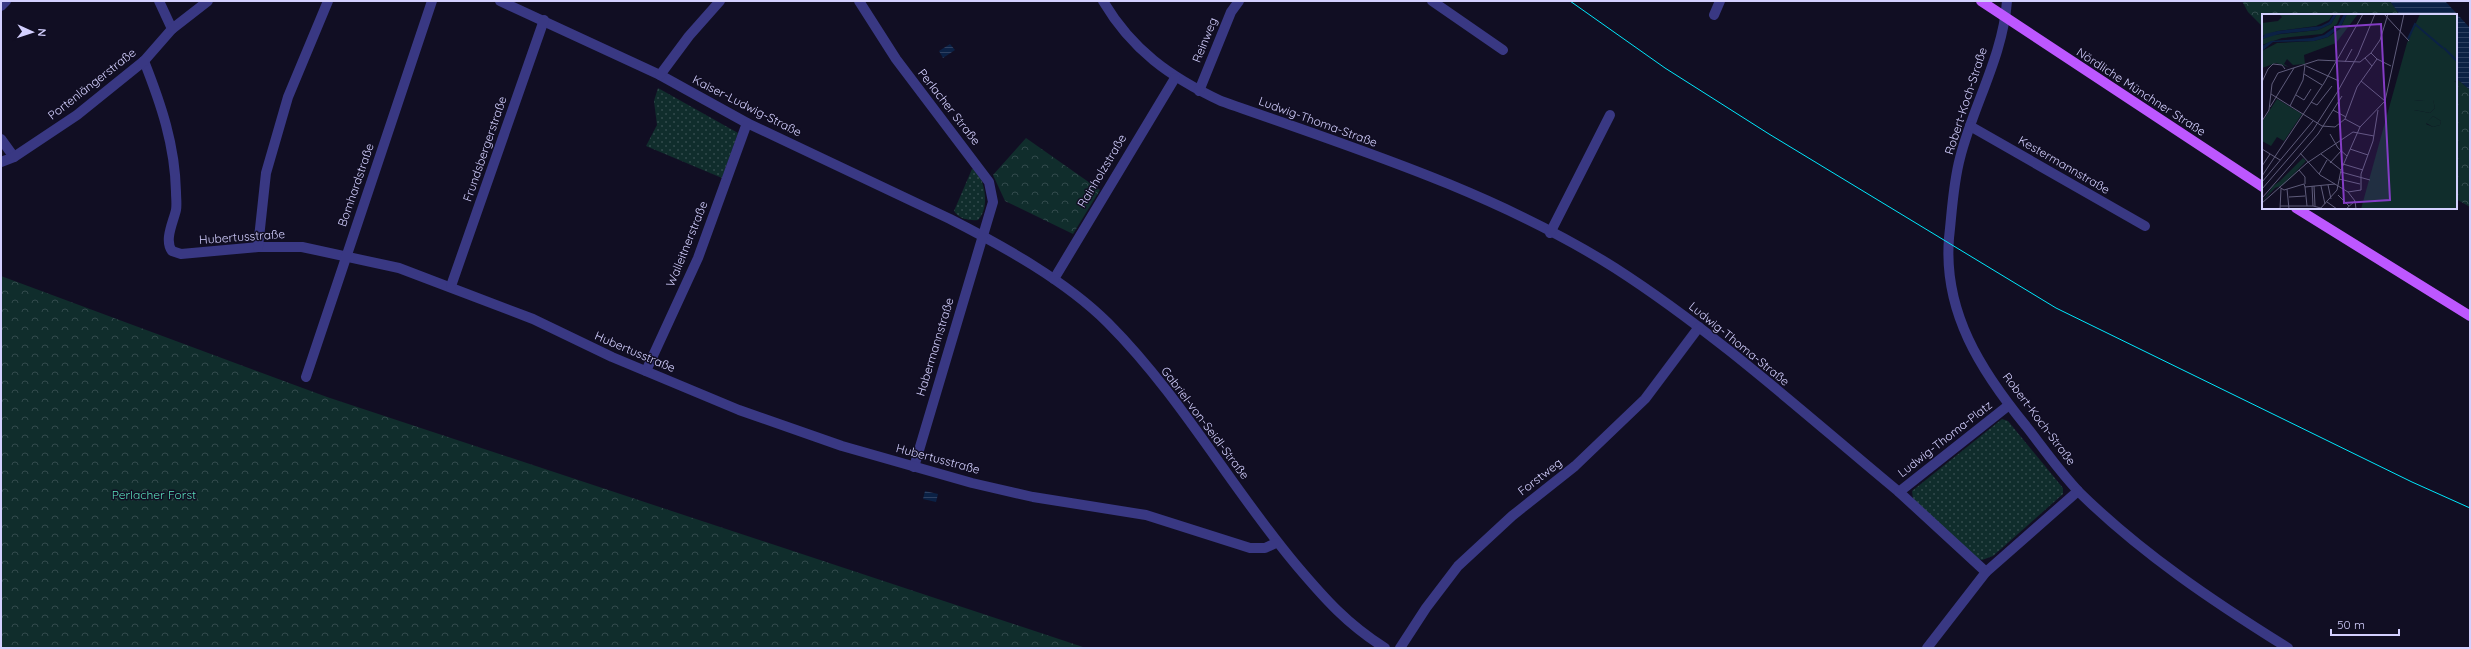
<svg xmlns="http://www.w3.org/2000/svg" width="2471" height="649" font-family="Quicksand,sans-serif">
<defs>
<pattern id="grass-dots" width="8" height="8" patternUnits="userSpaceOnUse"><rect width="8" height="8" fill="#102d2c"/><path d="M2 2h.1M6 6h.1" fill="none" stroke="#324a4c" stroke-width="1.8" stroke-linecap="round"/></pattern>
<pattern id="forest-crowns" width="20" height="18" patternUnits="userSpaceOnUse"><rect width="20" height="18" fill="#102d2c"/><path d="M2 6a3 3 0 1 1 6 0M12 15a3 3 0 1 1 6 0" fill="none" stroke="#324a4c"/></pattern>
<pattern id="water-rules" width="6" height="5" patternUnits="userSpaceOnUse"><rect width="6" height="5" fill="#0b2145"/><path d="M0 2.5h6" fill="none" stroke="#2e4061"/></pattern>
</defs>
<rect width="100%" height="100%" fill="#110e23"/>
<!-- grass -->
<g fill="url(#grass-dots)">
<polygon points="658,88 738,133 722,178 646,146 657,125 654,101"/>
<path d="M 972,169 L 976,169 C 985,183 990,207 978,220 C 970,221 959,219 954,211 Z"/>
<polygon points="2002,419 2008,421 2063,488 2063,494 1993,556 1982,560 1976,558 1913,499 1912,491"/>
</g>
<!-- forest -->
<g fill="url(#forest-crowns)">
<polygon points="2242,1 2390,1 2400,15 2263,15 2263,27 2248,12"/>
<polygon points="2456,78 2470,90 2470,207 2456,199"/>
<polygon points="1026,138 1100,190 1073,234 1005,201 993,175"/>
<polygon points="1,276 327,397 1086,648 1,648"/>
</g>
<!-- water -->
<g fill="url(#water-rules)">
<polygon points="2390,1 2445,1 2470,28 2470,90 2456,78 2456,15 2400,15"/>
<polygon points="950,44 955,50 943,58 939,51"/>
<polygon points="925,491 938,494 936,502 923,499"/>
</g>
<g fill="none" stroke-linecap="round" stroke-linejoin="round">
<!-- minor -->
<g stroke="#393883" stroke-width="10">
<polyline points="159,1 172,29"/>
<path d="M 500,1 L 660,75 L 747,123 L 950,219 C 1003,246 1066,281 1108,323 C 1181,396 1231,488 1297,566 C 1325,599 1347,624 1385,648"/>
<polyline points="859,1 896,59 989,182 993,202 914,467"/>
<path d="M 1103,1 C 1132,50 1170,77 1221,101 C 1354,148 1495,192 1615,268 C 1716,333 1806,415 1899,492"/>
<polyline points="1432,1 1503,50"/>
<path d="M 2007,1 C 2003,56 1973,106 1960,158 C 1953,184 1952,212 1949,238 C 1943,312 1981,371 2026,426 C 2043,448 2060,472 2079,492 C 2141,553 2214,602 2288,648"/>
<polyline points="1,6 6,1"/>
<polyline points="1714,15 1720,1"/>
<path d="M 144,61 C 161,104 175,145 176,192 C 176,198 177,204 176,210 C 173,223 164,240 172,251 L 181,254 L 258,247 L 302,247 L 399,268 L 533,319 L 612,357 L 739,410 L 842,446 L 972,483 L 1033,497 L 1146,515 L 1250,548 L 1265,548 L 1276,543"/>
<polyline points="660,75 689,36 720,1"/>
<polyline points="1199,91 1231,12 1239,1"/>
<polyline points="1970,126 2145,226"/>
<polyline points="1,139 14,157"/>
<polyline points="1,162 14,157 77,115 144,61 172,29 208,1"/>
<polyline points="1550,233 1610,115"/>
<polyline points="258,247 266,173 288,97 328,1"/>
<polyline points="1054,279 1175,78"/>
<polyline points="451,286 544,20"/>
<polyline points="646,371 698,258 747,123"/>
<polyline points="306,377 432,1"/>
<polyline points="2009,405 1899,492 1986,572 2078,491"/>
<polyline points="1400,648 1426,608 1458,566 1512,516 1575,466 1645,399 1699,327"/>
<polyline points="1927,648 1986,572"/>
</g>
<!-- major -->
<g stroke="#bd57ff" stroke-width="10">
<polyline points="1981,1 2263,187"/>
<polyline points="2296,208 2470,316"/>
</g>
<!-- tram -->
<polyline stroke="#00e7fb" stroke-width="1" points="1570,1 1665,68 1769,134 2056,308 2412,482 2470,508"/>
</g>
<g text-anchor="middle" stroke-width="3" stroke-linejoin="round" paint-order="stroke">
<!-- street labels -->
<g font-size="12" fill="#d4d0ff" stroke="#110e23">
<text transform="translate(1205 40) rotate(-68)" y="4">Reinweg</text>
<text transform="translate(92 84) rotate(-38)" y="4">Portenlängerstraße</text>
<text transform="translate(2141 92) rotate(33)" y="4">Nördliche Münchner Straße</text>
<text transform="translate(1966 101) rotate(-72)" y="4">Robert-Koch-Straße</text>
<text transform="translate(747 106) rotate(27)" y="4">Kaiser-Ludwig-Straße</text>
<text transform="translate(949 107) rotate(52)" y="4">Perlacher Straße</text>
<text transform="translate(1318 122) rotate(20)" y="4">Ludwig-Thoma-Straße</text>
<text transform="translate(485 149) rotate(-71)" y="4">Frundsbergerstraße</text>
<text transform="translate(2064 165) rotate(30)" y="4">Kestermannstraße</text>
<text transform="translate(1102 171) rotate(-59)" y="4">Rainholzstraße</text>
<text transform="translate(356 185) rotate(-71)" y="4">Bomhardstraße</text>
<text transform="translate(242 237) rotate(-4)" y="4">Hubertusstraße</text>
<text transform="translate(687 244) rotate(-68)" y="4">Walleitnerstraße</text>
<text transform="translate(1739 344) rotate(39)" y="4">Ludwig-Thoma-Straße</text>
<text transform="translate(935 347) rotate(-73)" y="4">Habermannstraße</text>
<text transform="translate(635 352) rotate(23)" y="4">Hubertusstraße</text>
<text transform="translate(2039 419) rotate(53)" y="4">Robert-Koch-Straße</text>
<text transform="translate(1205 423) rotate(53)" y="4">Gabriel-von-Seidl-Straße</text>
<text transform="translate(1945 439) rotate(-38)" y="4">Ludwig-Thoma-Platz</text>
<text transform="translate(938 459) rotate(15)" y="4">Hubertusstraße</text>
<text transform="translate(1540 477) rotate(-38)" y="4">Forstweg</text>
</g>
<!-- park labels -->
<g font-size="12" fill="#5ae1bc" stroke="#110e23">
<text x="154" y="499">Perlacher Forst</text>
</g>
</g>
<!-- overview -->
<g transform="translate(2262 14)">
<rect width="195" height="195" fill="#110e23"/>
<path d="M 75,0 L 79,0 L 75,10 L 60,20 L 20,24 L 0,31 L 0,25 L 10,21 L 56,16 L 69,10 ZM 15,85 L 40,100 L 22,127 L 15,123 L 9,132 L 0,127 L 0,108 ZM 171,85 L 173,94 L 168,99 L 152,96 L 152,87 ZM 171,102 L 179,107 L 178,111 L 171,113 L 164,109 ZM 44,147 L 28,165 L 21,171 L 13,174 L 0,188 L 11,172 L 18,167 L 23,168 Z" fill="#102d2c"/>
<path d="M 17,0 L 71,0 L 67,6 L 54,12 L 16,17 L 0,22 L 0,9 L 16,7 L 20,3 ZM 85,0 L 96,0 L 74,29 L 42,41 L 43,50 L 31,51 L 25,45 L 22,50 L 27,53 L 14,49 L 0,54 L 0,37 L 15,29 L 52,27 L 66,23 L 78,15 ZM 158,0 L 195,0 L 195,68 L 192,67 L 195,69 L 195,195 L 99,195 L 145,29 ZM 163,86 L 171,86 L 173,94 L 168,99 L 152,96 L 152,87 ZM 171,102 L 179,107 L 178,111 L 171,113 L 164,110 ZM 41,144 L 44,147 L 23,168 L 20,168 L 18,167 Z" fill="#102d2c" fill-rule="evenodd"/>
<path d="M 17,89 L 20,96 L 23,96 L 23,103 L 18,103 L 18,95 L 18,104 L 11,104 L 11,94 Z" fill="#102d2c"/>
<path d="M 72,0 L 75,0 L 69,10 L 56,16 L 17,20 L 0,25 L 3,20 L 16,17 L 59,12 L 67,8 ZM 82,0 L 85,0 L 79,12 L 66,23 L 52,27 L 11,28 L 0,37 L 0,32 L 9,27 L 50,24 L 62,21 L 76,11 Z" fill="#0b2145"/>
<path fill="none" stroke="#0b2145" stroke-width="2" d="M 146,25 L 153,10 L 181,34M 182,34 L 195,47"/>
<path fill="none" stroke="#5f5c7b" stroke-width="1" d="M 122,0 L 147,27M 103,44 L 110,52 L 115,45 L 109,39M 115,45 L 129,52M 83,48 L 90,35M 44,52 L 66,62M 42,60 L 60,71M 66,62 L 77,67M 99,67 L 123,87M 0,68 L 6,55 L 11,50 L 20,51 L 23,55M 9,80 L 60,112 L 73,113 L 83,105 L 95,73 L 110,52M 34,81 L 42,86 L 49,75M 49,88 L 55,91 L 70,72M 28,92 L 41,66 L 43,51M 8,93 L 32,54M 71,96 L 84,103M 83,105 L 98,113M 0,107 L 7,96 L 10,70 L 16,59 L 56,46 L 98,48 L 109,39 L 118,26 L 126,0M 68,120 L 76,134 L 85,142M 0,135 L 18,146M 88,135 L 106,141M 38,139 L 58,161 L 86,178 L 93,187 L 94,195M 59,140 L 79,156M 68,149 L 79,137M 81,150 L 101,156M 0,152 L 8,140M 37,156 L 43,163 L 43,170M 79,158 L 108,166M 57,160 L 65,146M 0,162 L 62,69 L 101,0M 77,165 L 98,170M 0,168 L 51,107M 66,171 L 69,185M 50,172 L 51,192M 52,172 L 53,192M 59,172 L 63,190M 17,173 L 22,176 L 42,170 L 43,173 L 73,170M 43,173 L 45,192M 0,175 L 51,116 L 76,77 L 96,41 L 113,0M 25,175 L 27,195M 86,178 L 99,176 L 99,160 L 111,127 L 116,96M 76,181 L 87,192M 27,183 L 43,182M 0,184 L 56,120 L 80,82M 65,188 L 75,195M 0,189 L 45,149 L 91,118 L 112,122M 18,192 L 51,192 L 59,194M 18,195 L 19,175M 58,195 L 75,176 L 79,156 L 98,113 L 123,87 L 142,0M 84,195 L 93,187"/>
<path fill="#843cc5" fill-opacity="0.15" stroke="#843cc5" stroke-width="2" d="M 119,10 L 128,186 L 82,189 L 73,13 Z"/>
<rect width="195" height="195" fill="none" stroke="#d4d0ff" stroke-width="2"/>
</g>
<!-- border -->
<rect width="2471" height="649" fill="none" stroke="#d4d0ff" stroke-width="4"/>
<!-- north arrow -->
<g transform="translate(32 32) rotate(93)" stroke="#110e23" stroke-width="3" paint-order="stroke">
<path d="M0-3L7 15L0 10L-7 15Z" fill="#d4d0ff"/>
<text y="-6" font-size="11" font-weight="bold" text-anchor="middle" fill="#d4d0ff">N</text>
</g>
<!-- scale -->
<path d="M2331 629v6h68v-6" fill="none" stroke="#d4d0ff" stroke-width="2"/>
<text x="2337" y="629" font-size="12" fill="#d4d0ff" stroke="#110e23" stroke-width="3" paint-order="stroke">50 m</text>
</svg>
